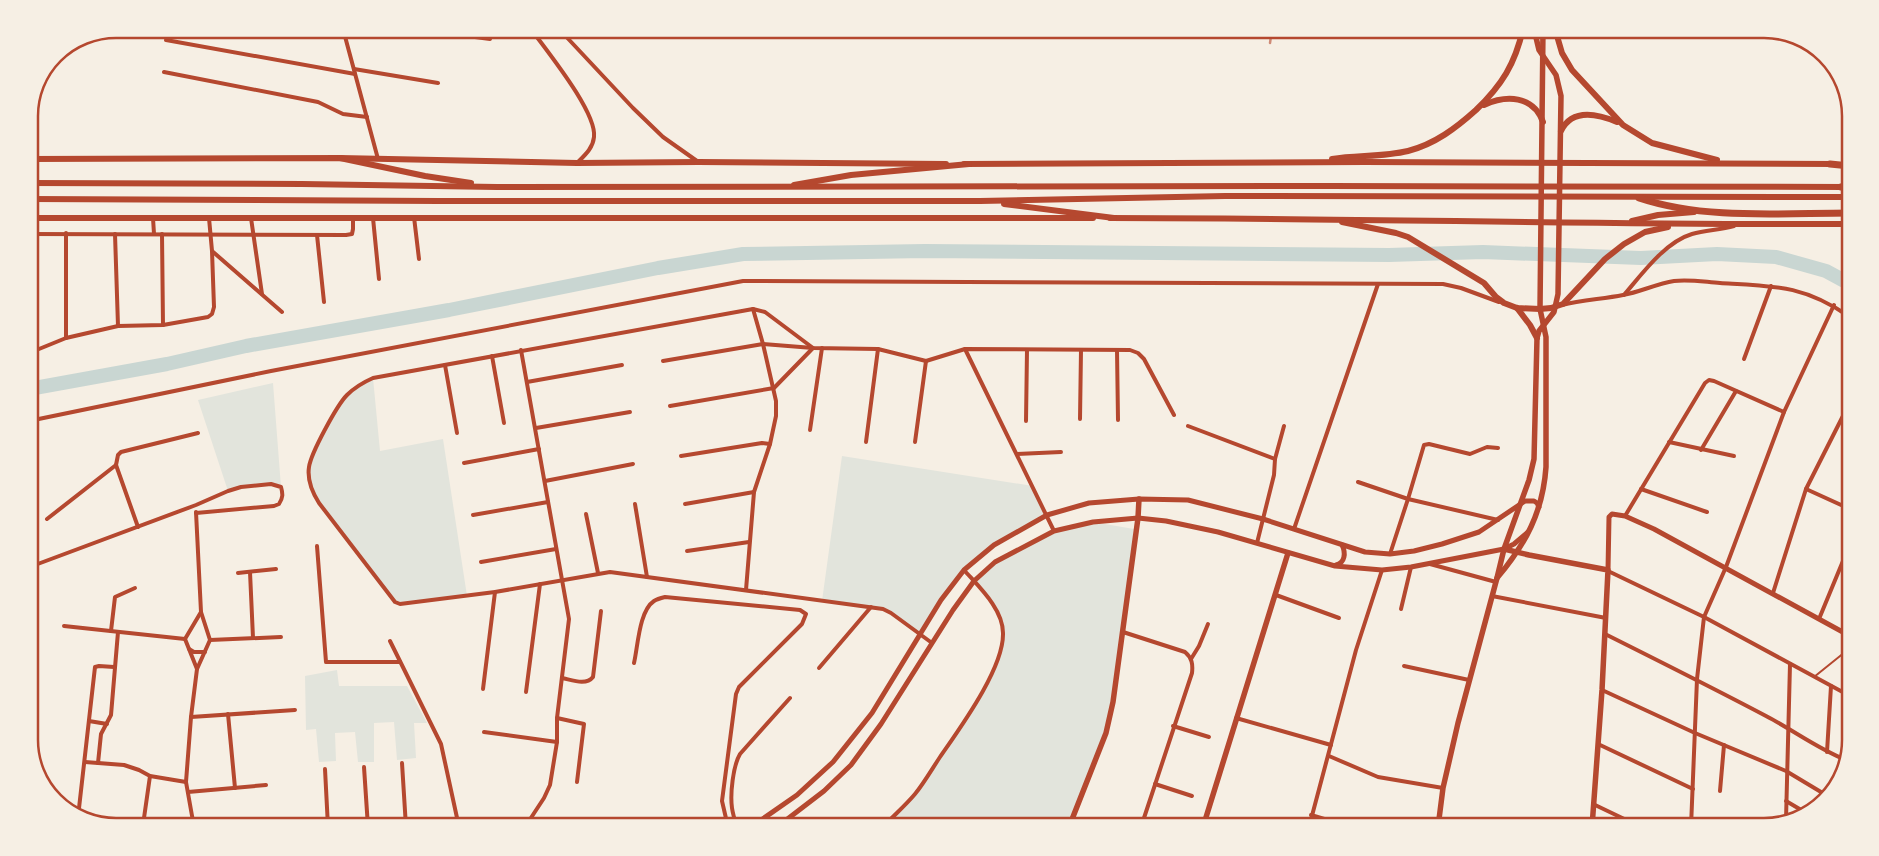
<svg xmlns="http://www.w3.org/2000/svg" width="1879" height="856" font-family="Jost,sans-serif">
<rect width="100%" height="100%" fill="#f6efe4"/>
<!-- green -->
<g fill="#e2e4dc">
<polygon points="373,378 380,451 443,439 467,596 407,604 395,602 319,503 309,480 311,458 339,407 347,395"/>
<path d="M 273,383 L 281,487 C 264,482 245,486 228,491 L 198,400 Z"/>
<polygon points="842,456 1033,486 1047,515 994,545 964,570 920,634 891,613 871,607 822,601"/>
<polygon points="1093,522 1134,529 1123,632 1106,733 1069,827 883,827 915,794 964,721 995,669 1003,633 995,607 974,581 995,562 1054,531"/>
<polygon points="337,670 339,686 407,686 427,723 414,723 416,758 397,760 394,722 374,723 374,762 358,762 355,732 335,733 336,761 319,762 316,729 306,730 305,676"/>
</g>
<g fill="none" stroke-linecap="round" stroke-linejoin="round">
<!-- river -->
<polyline stroke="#c9d6d2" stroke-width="14" points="29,389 167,364 246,346 449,310 658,268 743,254 925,251 1389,255 1483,252 1641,258 1717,254 1776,257 1826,271 1850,284"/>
<!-- service -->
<polyline stroke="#b5482f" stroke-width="2" points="1814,677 1850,648"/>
<!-- minor -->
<g stroke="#b5482f" stroke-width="4">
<polyline points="343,29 378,159"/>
<polyline points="415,29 490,39"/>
<path d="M 531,29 C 546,50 597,112 594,137 C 593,148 585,155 578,162"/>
<polyline points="559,29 633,108 663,137 697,161"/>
<polyline points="166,40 355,74"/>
<polyline points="354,69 438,83"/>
<polyline points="164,72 318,102 343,114 367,117"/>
<polyline points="414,217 419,259"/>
<polyline points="153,218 154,234"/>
<polyline points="251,218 262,294"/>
<polyline points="373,218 379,279"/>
<polyline points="66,233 66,338"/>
<polyline points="29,234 346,235 352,234 353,229 353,217"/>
<polyline points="115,234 118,326"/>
<polyline points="162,234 163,325"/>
<polyline points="317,235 324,302"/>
<polyline points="212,251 282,312"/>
<path d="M 1624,295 C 1642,274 1665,242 1692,234 C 1706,230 1720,230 1734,226"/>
<path d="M 1562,305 C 1582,300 1603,299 1623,295 C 1640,292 1656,284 1674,281 C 1689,279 1705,282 1720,283 C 1774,286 1804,285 1850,317"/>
<polyline points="29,349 39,349 66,338 118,326 163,325 208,317 212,314 214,307 212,251 209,218"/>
<polyline points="965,349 1054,531"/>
<polyline points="521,350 569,619 557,718 557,742 550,785 544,798 525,827"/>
<polyline points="1117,350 1118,420"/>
<polyline points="492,356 504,423"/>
<polyline points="1744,359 1771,286"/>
<polyline points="663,361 763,344 813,348 878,349 926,361 965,349 1130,350 1138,353 1144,359 1174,415"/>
<polyline points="445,365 457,433"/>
<polyline points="527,382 622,365"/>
<path d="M 670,406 L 774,388 L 813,348 L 765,312 L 753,309 L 373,378 C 364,382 355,387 347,395 C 337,405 311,453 309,467 C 307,480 312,492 319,503 L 395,602 L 400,604 L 495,592 L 610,572 L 883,609 L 891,613 L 932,643"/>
<polyline points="1080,419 1081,350"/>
<polyline points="29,421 271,371 743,281 1443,284 1461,288 1499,302"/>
<polyline points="1026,421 1027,350"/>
<polyline points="1188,426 1275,459"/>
<polyline points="536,428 630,412"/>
<polyline points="810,430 822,348"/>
<polyline points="866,442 878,349"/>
<polyline points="915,442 926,361"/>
<polyline points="1669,442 1734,456"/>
<polyline points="1701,450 1736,391"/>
<polyline points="1017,454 1061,452"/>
<polyline points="681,456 762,443 770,444"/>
<polyline points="464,463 539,449"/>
<polyline points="116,465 138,527"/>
<polyline points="545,481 633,464"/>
<polyline points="1358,482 1408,499 1498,520"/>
<polyline points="1641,489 1707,512"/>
<polyline points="1806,489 1850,509"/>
<polyline points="635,504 647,577"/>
<polyline points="685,504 754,492"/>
<polyline points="586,514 598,573"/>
<polyline points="473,515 548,502"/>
<polyline points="1625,516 1705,383 1709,380 1714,381 1784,412"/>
<polyline points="47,519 116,465 118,455 121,452 198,433"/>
<polyline points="1294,529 1378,284"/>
<polyline points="1257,543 1274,475 1275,459 1284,426"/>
<polyline points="317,546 326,662 400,662"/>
<polyline points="687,551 749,542"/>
<polyline points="1390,554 1408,499 1424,445 1429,444 1470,454 1487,447 1498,448"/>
<polyline points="481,562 556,549"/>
<polyline points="1430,564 1496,582"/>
<path d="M 29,571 L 35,565 L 196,505 L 228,491 L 241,487 L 271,484 L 281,487 C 283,494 283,498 279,504 L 274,506 L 196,513"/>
<polyline points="1608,571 1704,617 1850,696"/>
<polyline points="250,572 253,638"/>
<polyline points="238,573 276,569"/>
<polyline points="746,590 754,492 770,444 776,416 776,401 763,344 753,309"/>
<polyline points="1773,593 1806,489 1850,402"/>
<polyline points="1276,595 1339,618"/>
<polyline points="1492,596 1606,618"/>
<polyline points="1401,609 1411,567"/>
<polyline points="1819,619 1850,544"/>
<polyline points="64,626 185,639"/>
<polyline points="111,631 115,597 135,588"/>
<path d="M 1123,632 L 1185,652 C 1192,658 1193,664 1192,673 L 1141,827"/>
<path d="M 1605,634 C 1659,661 1713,688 1766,716 C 1793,730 1818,749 1846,760"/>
<polyline points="210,640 281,637"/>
<polyline points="390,641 441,744 459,827"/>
<polyline points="189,649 194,652 205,652"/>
<polyline points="1191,659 1199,646 1208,624"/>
<path d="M 634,663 C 638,646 639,611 654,601 C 657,599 661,598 665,597 L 800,610 L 806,614 L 802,624 L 739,687 L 736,694 L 722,801 L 728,827"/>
<polyline points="1404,666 1469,680"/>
<polyline points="819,668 871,607"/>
<polyline points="197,669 185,639 201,612"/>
<path d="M 562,678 C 572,680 586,686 593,677 L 601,611"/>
<polyline points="483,689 495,592"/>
<polyline points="1602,690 1695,733 1786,771 1826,795"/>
<polyline points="526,692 540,584"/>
<polyline points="228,714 235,788"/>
<polyline points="191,717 295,710"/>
<polyline points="557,718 584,724 577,782"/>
<polyline points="1236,718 1331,745"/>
<polyline points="89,721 107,724"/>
<polyline points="1173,726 1209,737"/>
<polyline points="484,732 557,742"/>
<polyline points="1598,744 1693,789"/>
<polyline points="1827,752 1831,686"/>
<polyline points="1329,756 1378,777 1443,788"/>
<polyline points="85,762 124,765 139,770 150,776 186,782"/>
<polyline points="98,763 101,734 111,715 118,632"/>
<polyline points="402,763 406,827"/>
<polyline points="364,767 368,827"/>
<polyline points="325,769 328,827"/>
<polyline points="1155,784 1192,796"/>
<polyline points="1720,791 1724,745"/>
<polyline points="188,792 266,785"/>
<polyline points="1786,801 1808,814"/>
<polyline points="1593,804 1641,827"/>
<polyline points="71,811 129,827"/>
<polyline points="1311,815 1351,827"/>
<polyline points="78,817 95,667 99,666 114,667"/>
<polyline points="1691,820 1707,827"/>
<polyline points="1786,820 1790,664"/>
<polyline points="141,827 143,825 150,776"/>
<polyline points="194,827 186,782 191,717 197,669 210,640 201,612 196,512"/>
<path d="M 737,827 C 735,821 733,815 732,808 C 730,794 733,766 740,754 L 790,698"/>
<path d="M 883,827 C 893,816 905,806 915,794 C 924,783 932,769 940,757 C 960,728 1004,668 1003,633 C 1003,609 979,587 964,570"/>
<polyline points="1309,827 1356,650 1382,570"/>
<polyline points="1691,827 1697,679 1704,617 1726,567 1784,412 1834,305"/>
</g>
<!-- tertiary -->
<g stroke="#b5482f" stroke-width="5">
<path d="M 1336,565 C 1345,563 1346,553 1342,545"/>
<polyline points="1608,570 1609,517 1612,514 1625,516 1654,529 1850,636"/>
<polyline points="751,827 797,795 833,762 872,713 941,600 964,570 994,545 1047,515 1089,503 1139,499 1188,500 1263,519 1365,552 1390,554 1414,551 1442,544 1479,532 1525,501 1534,501 1537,503 1539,507"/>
<polyline points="777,827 824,791 851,765 881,724 953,610 974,581 995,562 1054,531 1093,522 1138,518 1166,521 1218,532 1335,566 1382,570 1411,567 1504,549 1514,544 1528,532"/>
</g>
<!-- secondary -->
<g stroke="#b5482f" stroke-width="5.5">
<polyline points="1504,549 1529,555 1608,570 1602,690 1592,827"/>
<path d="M 1497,578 C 1526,544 1543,511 1546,467 L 1546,337 L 1540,309 L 1543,29"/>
<polyline points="1069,827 1106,733 1113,702 1138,518 1139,499"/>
<polyline points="1203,827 1288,553"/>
<polyline points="1438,827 1443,788 1458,723 1497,578 1504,549 1529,480 1534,459 1537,338 1539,331 1554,312 1558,294 1561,96 1556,75 1539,50 1534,29"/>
</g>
<!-- primary -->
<g stroke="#b5482f" stroke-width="6">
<polyline points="1555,29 1562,53 1572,70 1623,125 1652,143 1717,160"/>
<path d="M 1484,105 C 1506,95 1533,95 1543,122"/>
<path d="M 1561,131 C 1572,108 1598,114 1617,122"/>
<polyline points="29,159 340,158 577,163 698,162 946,164"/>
<path d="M 1332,159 C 1357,155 1383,157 1408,151 C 1435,144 1456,128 1476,110 C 1502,85 1515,64 1523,29"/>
<polyline points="964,164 1365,162 1834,164"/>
<polyline points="29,218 1093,218"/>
<path d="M 1110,218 C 1357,218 1603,225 1850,224"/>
<polyline points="1632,221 1658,215 1694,212"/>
<polyline points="1342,222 1396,233 1408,237 1484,283 1496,297 1504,303 1517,308 1540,309 1551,308 1563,304 1605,259 1624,244 1645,232 1668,227"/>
<polyline points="1517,308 1530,325 1537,338"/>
</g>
<!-- trunk -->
<g stroke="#b5482f" stroke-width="6">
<polyline points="340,158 425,176 471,183"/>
<polyline points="29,183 302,184 497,187 1329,186 1846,187"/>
<polyline points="794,185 851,175 969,164"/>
<polyline points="29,199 438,201 980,201 1225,196 1850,197"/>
<polyline points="1004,204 1114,218"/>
</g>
<!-- motorway -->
<g stroke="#b5482f" stroke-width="7">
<polyline points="1830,164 1850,166"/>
<polyline points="1841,187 1850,185"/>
<path d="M 1639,198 C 1705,220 1781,213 1850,213"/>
</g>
<!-- rail -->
<polyline stroke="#cf8b77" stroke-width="2.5" points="1270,43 1272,29"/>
</g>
<!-- crop -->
<path d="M0 0H1879V856H0ZM116 38H1764A78 78 0 0 1 1842 116V740A78 78 0 0 1 1764 818H116A78 78 0 0 1 38 740V116A78 78 0 0 1 116 38Z" fill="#f6efe4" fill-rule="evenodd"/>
<path fill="none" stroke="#b5482f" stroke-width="2.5" d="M116 38H1764A78 78 0 0 1 1842 116V740A78 78 0 0 1 1764 818H116A78 78 0 0 1 38 740V116A78 78 0 0 1 116 38Z"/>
</svg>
